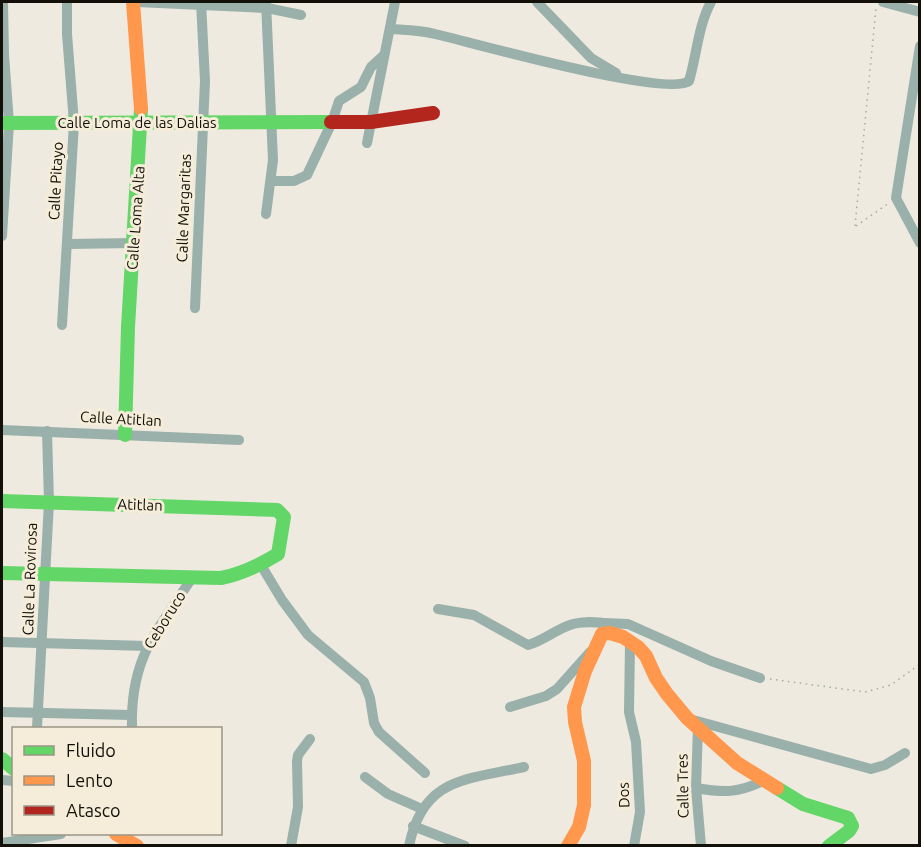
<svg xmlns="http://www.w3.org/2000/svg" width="921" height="847" font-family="Ubuntu,sans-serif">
<rect width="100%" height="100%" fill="#efeadf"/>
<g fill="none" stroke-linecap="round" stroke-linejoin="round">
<!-- path -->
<g stroke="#a2aca6" stroke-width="1.5" stroke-dasharray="1.5 4.5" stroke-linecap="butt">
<polyline points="855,226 876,8"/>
<polyline points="856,226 889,203"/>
<polyline points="770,679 865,692 891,685 920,664"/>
</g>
<!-- street -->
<g stroke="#9ab0ab" stroke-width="10">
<polyline points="137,2 267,8 301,15"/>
<polyline points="266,2 273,160 266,214"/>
<polyline points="537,2 591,58 616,73"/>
<polyline points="883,2 920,12"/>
<path d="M 390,29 C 405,30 420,30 435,34 C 470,42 668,98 689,81 C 697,54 698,26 711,2"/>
<polyline points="920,46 896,198 920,243"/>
<polyline points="367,143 395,2"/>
<polyline points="271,181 294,181 307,175 332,122 339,101 361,87 371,67 383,56"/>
<polyline points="2,236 9,123 4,55 3,2"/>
<polyline points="68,244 134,243"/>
<polyline points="195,308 205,81 201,2"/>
<polyline points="62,325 74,123 67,34 67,2"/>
<polyline points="2,430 239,440"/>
<polyline points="261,565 282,600 308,635 364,682 370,698 374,723 379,732 425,773"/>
<path d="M 438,609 L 474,615 L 528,645 C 543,641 555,630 570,625 C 581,621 593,622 604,623"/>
<polyline points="603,629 604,623 628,624 711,661 760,678"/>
<polyline points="2,642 147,646"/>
<polyline points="630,642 629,712 636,742 640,812 634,846"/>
<polyline points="510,707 546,696 557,689 590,652"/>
<polyline points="2,712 131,715"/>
<polyline points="693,720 871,769 885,765 905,753"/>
<polyline points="698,726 696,788 701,846"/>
<polyline points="37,728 49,502 47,431"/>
<path d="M 132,728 C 130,659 156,632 192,578"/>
<polyline points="365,777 388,794 422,809"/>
<polyline points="2,780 14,781"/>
<path d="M 696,788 C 724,793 738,793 763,781"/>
<polyline points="413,826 465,846"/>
<polyline points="2,843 61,834"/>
<polyline points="291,846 298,807 297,761 298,755 310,739"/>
<path d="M 409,846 C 423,777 466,780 524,767"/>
</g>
<!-- fast -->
<g stroke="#63d668" stroke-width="14">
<polyline points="2,123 331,122"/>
<polyline points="125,435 128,327 141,109"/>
<path d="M 2,501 L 277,510 L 284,517 L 278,554 C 260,565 242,574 221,578 L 2,573"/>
<polyline points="2,759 14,769"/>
<polyline points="777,788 803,804 848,818 852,826 849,831 829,846"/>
</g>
<!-- slow -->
<g stroke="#ff974d" stroke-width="14">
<polyline points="133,2 141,109"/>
<polyline points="116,834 137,846"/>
<polyline points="568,846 579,827 584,805 584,761 575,722 574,707 585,671 602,634 610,633 623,637 638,647 646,656 656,678 667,694 687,718 737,763 777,788"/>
</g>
<!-- jam -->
<polyline stroke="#b3261e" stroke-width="14" points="331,122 371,122 433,113"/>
</g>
<g text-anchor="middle" stroke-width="6" stroke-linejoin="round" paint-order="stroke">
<!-- street labels -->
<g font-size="15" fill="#121009" stroke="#f5edd9">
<text x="137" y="128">Calle Loma de las Dalias</text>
<text transform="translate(56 181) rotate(-87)" y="5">Calle Pitayo</text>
<text transform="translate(184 208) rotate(-88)" y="5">Calle Margaritas</text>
<text transform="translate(136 218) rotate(-86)" y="5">Calle Loma Alta</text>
<text transform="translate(121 419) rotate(3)" y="5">Calle Atitlan</text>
<text transform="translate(140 505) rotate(2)" y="5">Atitlan</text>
<text transform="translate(30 579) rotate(-88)" y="5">Calle La Rovirosa</text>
<text transform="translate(165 620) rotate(-58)" y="5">Ceboruco</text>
<text transform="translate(683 786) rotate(-91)" y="5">Calle Tres</text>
<text transform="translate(624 795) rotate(-92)" y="5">Dos</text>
</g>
</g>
<!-- border -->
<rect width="921" height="847" fill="none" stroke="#121009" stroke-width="6"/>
<!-- legend -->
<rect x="12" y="727" width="210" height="108" fill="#f5edd9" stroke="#9a9586" stroke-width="1.5"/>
<rect x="24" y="746" width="30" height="9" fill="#63d668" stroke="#9a9586" stroke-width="1.5"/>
<text x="66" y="757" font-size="18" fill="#121009">Fluido</text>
<rect x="24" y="776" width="30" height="9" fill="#ff974d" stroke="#9a9586" stroke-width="1.5"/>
<text x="66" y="787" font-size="18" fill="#121009">Lento</text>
<rect x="24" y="806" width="30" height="9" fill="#b3261e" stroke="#9a9586" stroke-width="1.5"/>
<text x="66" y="817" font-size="18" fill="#121009">Atasco</text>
</svg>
